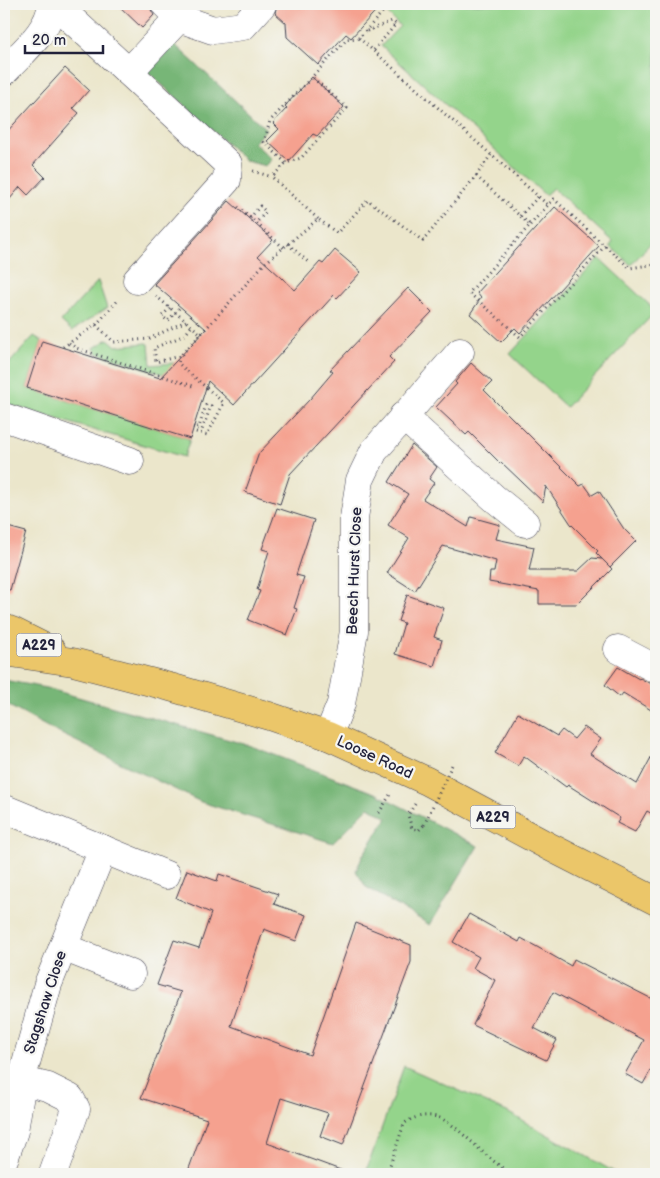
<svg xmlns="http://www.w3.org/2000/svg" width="660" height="1178" font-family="'Balsamiq Sans',sans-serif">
<rect width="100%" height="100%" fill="#f6f6f2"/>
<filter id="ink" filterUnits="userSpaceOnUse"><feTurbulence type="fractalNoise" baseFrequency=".02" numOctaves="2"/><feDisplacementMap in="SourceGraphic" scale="10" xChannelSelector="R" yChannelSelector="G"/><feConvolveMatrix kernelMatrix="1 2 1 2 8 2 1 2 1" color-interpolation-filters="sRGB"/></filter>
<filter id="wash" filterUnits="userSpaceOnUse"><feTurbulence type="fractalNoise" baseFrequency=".0096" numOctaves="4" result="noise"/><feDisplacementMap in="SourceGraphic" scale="20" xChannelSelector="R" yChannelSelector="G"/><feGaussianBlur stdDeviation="1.12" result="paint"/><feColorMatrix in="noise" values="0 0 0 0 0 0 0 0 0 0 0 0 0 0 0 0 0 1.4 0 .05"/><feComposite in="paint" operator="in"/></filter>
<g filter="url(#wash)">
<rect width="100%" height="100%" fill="#ebe6cb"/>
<!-- green -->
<g fill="#94d48b" stroke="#5b7b63">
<polygon points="394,4 656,4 656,237 631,265 610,246 613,242 553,188 545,195 381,46 400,26 386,12"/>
<polygon points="599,258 656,311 566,407 510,354"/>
<polygon points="98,281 107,308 72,331 61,321"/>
<polygon points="34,336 42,341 27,388 190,439 184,457 4,403 4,369"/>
<polygon points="108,339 116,346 147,343 149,344 151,365 174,363 201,386 97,353 94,348"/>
<polygon points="404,1066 507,1112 618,1174 365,1174"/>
</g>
<!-- forest -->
<g fill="#77b677" stroke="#4c6c59">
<polygon points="174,44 266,129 254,143 272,159 266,166 246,161 148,72"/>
<polygon points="4,680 46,688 251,746 377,794 478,846 430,925 366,887 356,871 363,855 387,818 369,807 333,843 201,802 53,730 9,706 4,703"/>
</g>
<g id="blocks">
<!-- building -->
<g fill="#f5a18f">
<polygon points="117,4 150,4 150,8 154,15 142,28"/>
<polygon points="277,4 382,4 351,38 346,34 318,65 287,37 286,23 275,13"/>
<polygon points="65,68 89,90 73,108 79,113 33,165 45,177 28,195 20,187 4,206 4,135"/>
<polygon points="312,77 344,107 317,136 313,134 289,161 267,141 279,129 273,123 287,108 285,106"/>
<polygon points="229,201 273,240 258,256 295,290 320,262 323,264 335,250 361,272 337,298 334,295 234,405 208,381 190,439 27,388 42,341 160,378 206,329 154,284"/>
<polygon points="555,207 599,246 520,333 515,328 501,342 470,314 481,298 477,293"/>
<polygon points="408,288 432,312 389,357 394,362 290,474 280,504 245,492 259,453 310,399 333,372 330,370"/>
<polygon points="471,363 492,382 484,390 580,486 584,484 592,495 599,491 624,529 636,541 610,567 596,553 598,551 571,524 546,486 543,502 501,462 500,463 469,432 466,435 436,407 457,384 455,382"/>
<polygon points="412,445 437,467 429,479 434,483 423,499 468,527 471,517 500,525 496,539 534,547 529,571 578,571 592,558 602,559 612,569 577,604 539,604 539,591 489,582 490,572 494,572 496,561 443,546 415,591 387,573 409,538 388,525 408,494 389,482"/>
<polygon points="277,508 314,520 296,575 304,577 294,608 297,609 287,635 248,620 260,591 257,590 269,551 262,549"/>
<polygon points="4,526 26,532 10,590 4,589"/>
<polygon points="407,595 444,608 434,637 442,640 434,666 395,654 404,623 398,621"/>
<polygon points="618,667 639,679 640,678 656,687 656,713 623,693 620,697 605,685"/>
<polygon points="518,713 557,736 562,730 574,739 584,727 601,739 590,754 637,784 656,748 656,816 647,811 635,832 617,823 620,818 568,785 566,787 524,756 518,766 495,753"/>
<polygon points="187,870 217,881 219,874 278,894 274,904 306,915 296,941 264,929 231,1026 310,1055 356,923 411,945 411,962 343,1145 320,1136 328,1113 281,1098 267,1143 346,1172 346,1174 187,1174 207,1119 141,1098 181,992 157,985 174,940 199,948 211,913 176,898"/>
<polygon points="469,914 519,942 521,938 571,966 574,959 656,1001 656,1061 643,1084 625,1074 644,1040 553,992 534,1028 557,1040 546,1060 473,1025 495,980 473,968 479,957 453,942"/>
</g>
</g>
</g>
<g filter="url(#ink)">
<use href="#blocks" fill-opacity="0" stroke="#403f51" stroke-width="1"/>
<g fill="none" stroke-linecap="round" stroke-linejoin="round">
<defs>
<g id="minor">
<polyline points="55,4 228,164 227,180 137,280"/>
<polyline points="165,4 179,18 213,30 243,26 262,5 260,4"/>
<path d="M 4,72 C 22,52 49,32 52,4"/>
<polyline points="129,72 179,18"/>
<polyline points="403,416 494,498 525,523"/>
<polyline points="4,417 130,461"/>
<polyline points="618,649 656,669"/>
<polyline points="328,736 341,704 354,631 354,518 360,480 374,451 460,352"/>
<polyline points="5,809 166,875"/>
<polyline points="63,947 131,974"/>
<polyline points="22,1081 48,1087 70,1098 76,1109 53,1174"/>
<polyline points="4,1159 14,1131 24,1070 48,984 103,849"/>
</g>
<g id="highway">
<polyline points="4,628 12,631 52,651"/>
<polyline points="4,652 73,662 170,687 269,716 328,736 427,781 548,846 656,901"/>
</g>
</defs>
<!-- minor casing -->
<use href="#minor" stroke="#403f51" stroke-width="29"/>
<!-- highway casing -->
<use href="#highway" stroke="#403f51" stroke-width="29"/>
<!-- path -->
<g stroke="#403f51" stroke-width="3" stroke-dasharray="1 4" stroke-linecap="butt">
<polyline points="367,31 392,21 396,24 373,51"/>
<polyline points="286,163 264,142 270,121 312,77"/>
<polyline points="253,171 272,177"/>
<polyline points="476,176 491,155"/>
<polyline points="238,207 284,248"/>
<polyline points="520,216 538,197"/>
<polyline points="250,218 260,206 266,212 255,224"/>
<polyline points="318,219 272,177 286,163 301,158 347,108 312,77 347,39 359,38 390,4"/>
<polyline points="530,225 548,205"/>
<polyline points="288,244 308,262"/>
<polyline points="605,246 630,268 656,264"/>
<polyline points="156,296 201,334 265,263 318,219 337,233 368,200 423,241 476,176 530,225 469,293 520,337 605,246 554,199 548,205 359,38"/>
<polyline points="170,308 162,316 168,321 180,307"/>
<polyline points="96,325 114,342 149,339 186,321"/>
<polyline points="191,327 185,335 154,348 156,362 180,356 201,334"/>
<polyline points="69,343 76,348 193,386"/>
<polyline points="63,347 96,325 119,299"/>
<polyline points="180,356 178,363 224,403 207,435 192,431"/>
<polyline points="193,427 202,430 211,406 206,405 199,427 194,426"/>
<polyline points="415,804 408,815 412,829 419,830 424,825"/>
<polyline points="379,813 391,793"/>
<path d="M 387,1174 L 404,1124 C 414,1115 432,1113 444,1120 C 454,1125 463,1135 472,1142 C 484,1154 497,1164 511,1174"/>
</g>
<!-- minor -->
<use href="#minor" stroke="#fff" stroke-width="28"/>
<!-- highway -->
<use href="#highway" stroke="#ebc669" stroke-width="28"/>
<!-- path-bridge -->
<polyline stroke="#403f51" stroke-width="3" stroke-dasharray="1 4" stroke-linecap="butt" points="424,825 452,765"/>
</g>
</g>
<g text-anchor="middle" stroke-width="4.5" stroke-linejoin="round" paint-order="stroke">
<!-- shield labels -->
<g fill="#f6f6f2" stroke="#626272" stroke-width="1">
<rect x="16.5" y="633.5" width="45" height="23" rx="4"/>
<rect x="470.5" y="805.5" width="45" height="23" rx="4"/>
</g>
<g font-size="14" font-weight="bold" fill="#22223b">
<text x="39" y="650">A229</text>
<text x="493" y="822">A229</text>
</g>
<!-- street labels -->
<g font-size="15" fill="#22223b" stroke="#f6f6f2">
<text transform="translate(354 571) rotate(-88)" y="5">Beech Hurst Close</text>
<text transform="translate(375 757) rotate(25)" y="5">Loose Road</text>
<text transform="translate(45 1002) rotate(-72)" y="5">Stagshaw Close</text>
</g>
</g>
<!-- margin -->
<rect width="660" height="1178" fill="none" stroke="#f6f6f2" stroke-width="20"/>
<!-- scale -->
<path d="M25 45v8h78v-8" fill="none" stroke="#22223b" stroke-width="2.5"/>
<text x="32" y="45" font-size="15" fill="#22223b" stroke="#f6f6f2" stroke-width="4" paint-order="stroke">20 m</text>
</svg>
